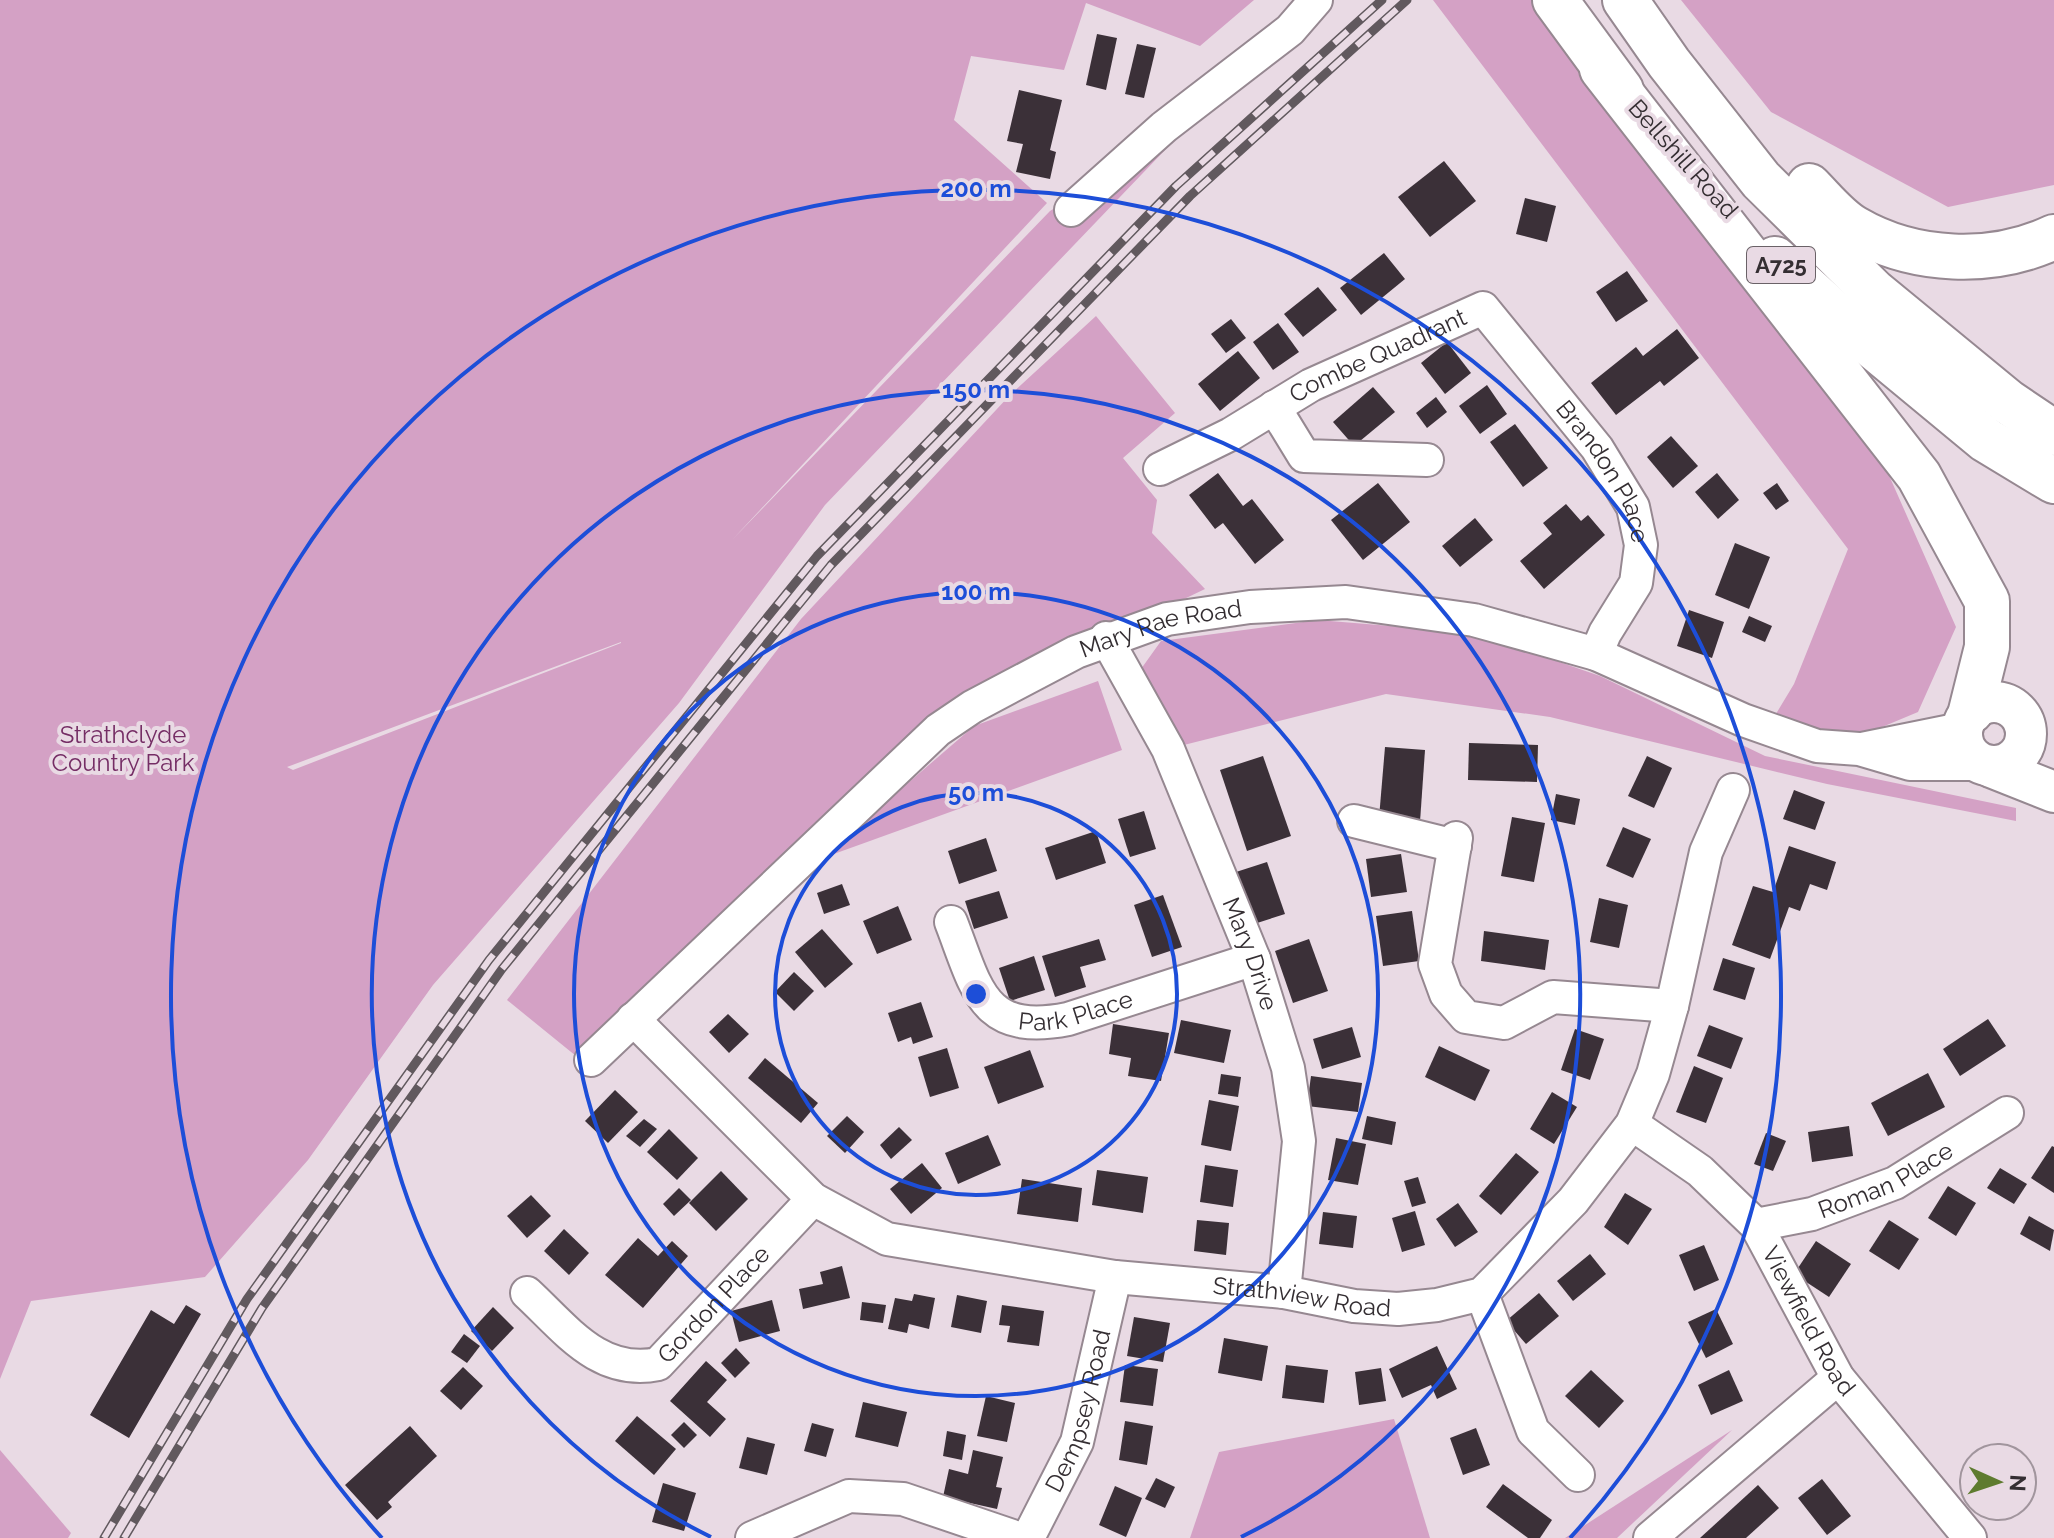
<svg xmlns="http://www.w3.org/2000/svg" width="2054" height="1538" font-family="Raleway,sans-serif">
<rect width="100%" height="100%" fill="#e9dae4"/>
<!-- green -->
<g fill="#d4a1c5" fill-rule="evenodd">
<path d="M 0,0 L 1254,0 L 1200,46 L 1086,3 L 1064,70 L 971,56 L 954,120 L 1047,203 L 732,540 L 1050,211 L 1187,127 L 825,505 L 679,703 L 433,985 L 308,1160 L 205,1277 L 31,1301 L 0,1379 ZM 621,643 L 293,770 L 287,767 L 621,642 Z"/>
<polygon points="1433,0 1538,0 1880,455 1956,627 1918,712 1851,740 1771,722 1794,684 1848,549"/>
<polygon points="1681,0 2054,0 2054,185 1948,207 1771,112"/>
<polygon points="1096,316 1175,413 1123,458 1157,500 1152,533 1205,589 919,726 576,1056 507,1000 801,619 1010,395"/>
<polygon points="1318,620 1475,633 1600,676 1765,756 2016,808 2016,821 1827,784 1550,717 1386,694 1168,749 1136,676 1161,641"/>
<polygon points="1098,681 1122,750 820,859 974,726"/>
<polygon points="1394,1419 1430,1538 1190,1538 1219,1452"/>
<polygon points="1732,1430 1617,1538 1565,1538"/>
<polygon points="0,1450 71,1533 68,1538 0,1538"/>
</g>
<!-- building -->
<g fill="#3b3038">
<polygon points="1097,34 1117,38 1106,90 1086,85"/>
<polygon points="1137,44 1156,48 1144,98 1125,94"/>
<polygon points="1019,90 1062,100 1050,150 1056,152 1050,179 1016,172 1023,144 1007,141"/>
<polygon points="1444,161 1476,201 1430,237 1398,197"/>
<polygon points="1525,198 1556,206 1547,242 1516,234"/>
<polygon points="1384,253 1405,279 1361,315 1340,288"/>
<polygon points="1627,271 1648,301 1616,322 1596,292"/>
<polygon points="1318,287 1337,310 1303,337 1284,314"/>
<polygon points="1231,319 1246,338 1226,353 1211,334"/>
<polygon points="1278,323 1299,352 1273,370 1253,342"/>
<polygon points="1677,329 1699,358 1664,386 1660,381 1616,415 1591,383 1636,347 1643,356"/>
<polygon points="1447,342 1471,373 1445,394 1421,363"/>
<polygon points="1238,351 1260,378 1220,411 1198,384"/>
<polygon points="1487,385 1507,414 1480,434 1459,406"/>
<polygon points="1373,387 1395,412 1354,446 1333,422"/>
<polygon points="1436,397 1447,412 1427,428 1416,413"/>
<polygon points="1515,424 1548,468 1523,487 1490,442"/>
<polygon points="1671,436 1698,466 1673,488 1647,457"/>
<polygon points="1218,473 1243,506 1252,499 1284,540 1255,564 1223,523 1215,529 1189,495"/>
<polygon points="1717,473 1739,500 1718,519 1695,492"/>
<polygon points="1378,483 1410,522 1363,560 1331,520"/>
<polygon points="1777,483 1789,501 1776,510 1763,493"/>
<polygon points="1566,504 1581,521 1588,515 1605,535 1544,589 1520,561 1552,534 1543,523"/>
<polygon points="1475,518 1493,540 1460,567 1442,546"/>
<polygon points="1735,543 1770,557 1749,609 1715,595"/>
<polygon points="1689,610 1724,622 1712,658 1677,646"/>
<polygon points="1749,616 1772,626 1765,642 1742,632"/>
<polygon points="1469,743 1538,745 1537,782 1468,780"/>
<polygon points="1385,747 1425,750 1420,822 1379,818"/>
<polygon points="1263,756 1291,836 1247,851 1220,770"/>
<polygon points="1647,756 1672,768 1654,808 1628,796"/>
<polygon points="1794,790 1825,802 1815,830 1783,819"/>
<polygon points="1556,794 1580,799 1575,825 1551,820"/>
<polygon points="1144,811 1156,849 1130,857 1118,819"/>
<polygon points="1512,817 1545,823 1534,882 1501,876"/>
<polygon points="1623,827 1651,839 1633,878 1606,866"/>
<polygon points="1096,831 1106,863 1056,880 1045,848"/>
<polygon points="986,838 997,871 959,884 948,851"/>
<polygon points="1789,846 1836,862 1827,890 1810,884 1800,911 1789,907 1770,959 1732,945 1753,886 1773,892"/>
<polygon points="1401,854 1407,892 1371,897 1366,859"/>
<polygon points="1267,862 1285,914 1254,924 1236,872"/>
<polygon points="842,884 850,905 824,914 817,893"/>
<polygon points="999,891 1008,918 974,929 965,901"/>
<polygon points="1163,895 1182,947 1152,957 1134,905"/>
<polygon points="1599,898 1628,905 1619,948 1590,942"/>
<polygon points="898,906 912,940 877,954 863,921"/>
<polygon points="1412,911 1419,961 1383,966 1376,916"/>
<polygon points="822,929 853,964 825,988 795,952"/>
<polygon points="1484,931 1549,940 1545,970 1481,961"/>
<polygon points="1099,939 1106,960 1080,967 1086,987 1055,997 1042,956"/>
<polygon points="1309,939 1328,991 1293,1003 1275,951"/>
<polygon points="1034,956 1045,990 1010,1001 999,968"/>
<polygon points="1723,958 1755,968 1745,1000 1713,990"/>
<polygon points="794,972 814,991 794,1011 775,992"/>
<polygon points="921,1002 933,1037 913,1044 911,1037 898,1042 888,1013"/>
<polygon points="728,1014 749,1034 729,1053 709,1032"/>
<polygon points="1988,1019 2006,1046 1960,1076 1943,1049"/>
<polygon points="1181,1020 1231,1030 1224,1063 1174,1053"/>
<polygon points="1113,1024 1169,1033 1161,1081 1128,1076 1131,1058 1109,1054"/>
<polygon points="1709,1025 1743,1038 1731,1069 1697,1056"/>
<polygon points="1352,1027 1361,1057 1322,1069 1313,1039"/>
<polygon points="1575,1029 1604,1039 1590,1080 1561,1070"/>
<polygon points="1439,1046 1490,1070 1475,1101 1425,1077"/>
<polygon points="947,1048 959,1088 930,1097 918,1057"/>
<polygon points="1030,1050 1044,1087 998,1104 984,1067"/>
<polygon points="765,1058 818,1103 801,1123 748,1078"/>
<polygon points="1694,1066 1723,1078 1706,1123 1676,1112"/>
<polygon points="1928,1073 1945,1107 1888,1136 1871,1103"/>
<polygon points="1221,1074 1241,1077 1238,1097 1218,1094"/>
<polygon points="1311,1076 1362,1083 1358,1112 1307,1106"/>
<polygon points="615,1090 638,1112 608,1143 585,1121"/>
<polygon points="1552,1092 1577,1107 1554,1144 1530,1129"/>
<polygon points="1209,1100 1239,1106 1231,1151 1201,1145"/>
<polygon points="847,1116 864,1132 845,1153 827,1136"/>
<polygon points="1367,1116 1396,1122 1392,1145 1362,1139"/>
<polygon points="644,1119 657,1129 640,1147 626,1136"/>
<polygon points="1849,1126 1853,1156 1812,1162 1808,1132"/>
<polygon points="899,1127 912,1140 891,1159 880,1145"/>
<polygon points="669,1129 698,1158 677,1180 647,1152"/>
<polygon points="1766,1133 1786,1141 1773,1171 1754,1164"/>
<polygon points="988,1135 1001,1165 958,1184 945,1153"/>
<polygon points="1336,1138 1366,1144 1358,1185 1328,1180"/>
<polygon points="2052,1146 2054,1147 2054,1193 2031,1178"/>
<polygon points="1516,1153 1539,1172 1501,1215 1479,1196"/>
<polygon points="922,1163 942,1188 911,1214 890,1189"/>
<polygon points="1205,1165 1238,1170 1233,1207 1200,1202"/>
<polygon points="2000,1168 2027,1184 2014,1204 1987,1188"/>
<polygon points="1097,1170 1148,1177 1143,1213 1092,1205"/>
<polygon points="721,1171 748,1199 716,1231 689,1203"/>
<polygon points="1418,1177 1426,1203 1412,1207 1404,1181"/>
<polygon points="1022,1179 1082,1188 1078,1222 1017,1214"/>
<polygon points="1948,1186 1976,1203 1956,1236 1928,1218"/>
<polygon points="679,1188 691,1200 674,1216 663,1204"/>
<polygon points="1625,1193 1652,1209 1628,1245 1604,1227"/>
<polygon points="531,1195 551,1216 527,1238 507,1216"/>
<polygon points="1458,1203 1478,1232 1455,1247 1436,1219"/>
<polygon points="1415,1211 1425,1245 1402,1252 1392,1218"/>
<polygon points="1323,1212 1357,1216 1353,1248 1319,1244"/>
<polygon points="2029,1216 2054,1230 2050,1251 2020,1234"/>
<polygon points="1197,1220 1229,1223 1226,1255 1194,1251"/>
<polygon points="1889,1220 1919,1239 1899,1270 1869,1251"/>
<polygon points="564,1229 589,1253 569,1275 544,1251"/>
<polygon points="638,1238 658,1256 672,1241 688,1256 643,1308 605,1275"/>
<polygon points="1816,1241 1851,1264 1829,1297 1794,1274"/>
<polygon points="1704,1245 1719,1280 1694,1291 1679,1255"/>
<polygon points="1590,1254 1606,1274 1573,1301 1557,1281"/>
<polygon points="842,1266 850,1298 803,1309 799,1289 823,1284 820,1272"/>
<polygon points="1539,1293 1559,1316 1526,1344 1506,1321"/>
<polygon points="914,1294 935,1298 929,1329 909,1324 907,1333 888,1329 895,1298 912,1301"/>
<polygon points="957,1295 987,1301 981,1333 951,1327"/>
<polygon points="772,1300 780,1331 739,1342 731,1311"/>
<polygon points="862,1302 886,1305 883,1323 860,1320"/>
<polygon points="186,1305 201,1314 129,1438 90,1415 151,1310 174,1324"/>
<polygon points="1002,1305 1044,1311 1039,1346 1007,1342 1010,1326 999,1325"/>
<polygon points="493,1307 514,1328 492,1351 471,1331"/>
<polygon points="1716,1309 1733,1344 1706,1358 1688,1322"/>
<polygon points="1134,1317 1170,1323 1163,1362 1127,1356"/>
<polygon points="464,1334 480,1346 467,1363 451,1352"/>
<polygon points="1224,1338 1268,1346 1262,1381 1218,1373"/>
<polygon points="1437,1346 1457,1389 1437,1399 1431,1385 1402,1398 1389,1369"/>
<polygon points="736,1348 750,1363 735,1378 721,1363"/>
<polygon points="706,1361 727,1380 707,1402 726,1419 710,1437 670,1401"/>
<polygon points="1125,1365 1158,1369 1153,1406 1120,1402"/>
<polygon points="1286,1365 1328,1370 1324,1403 1282,1398"/>
<polygon points="463,1367 483,1386 461,1410 440,1391"/>
<polygon points="1381,1368 1386,1401 1359,1405 1355,1372"/>
<polygon points="1591,1370 1624,1401 1599,1428 1565,1396"/>
<polygon points="1729,1370 1743,1401 1711,1415 1698,1385"/>
<polygon points="986,1396 1015,1403 1007,1442 977,1436"/>
<polygon points="863,1402 907,1412 898,1447 855,1437"/>
<polygon points="637,1416 676,1449 654,1475 615,1441"/>
<polygon points="1125,1421 1153,1426 1147,1465 1119,1460"/>
<polygon points="684,1422 697,1435 684,1448 671,1435"/>
<polygon points="812,1423 834,1429 826,1457 804,1451"/>
<polygon points="410,1426 437,1456 388,1502 392,1507 377,1520 345,1485"/>
<polygon points="1476,1428 1490,1465 1463,1475 1450,1438"/>
<polygon points="947,1431 966,1435 962,1460 943,1456"/>
<polygon points="747,1437 775,1444 767,1475 739,1468"/>
<polygon points="973,1450 1003,1457 996,1487 1002,1488 997,1509 943,1497 949,1469 968,1474"/>
<polygon points="1156,1478 1175,1487 1165,1508 1145,1499"/>
<polygon points="1822,1479 1851,1516 1827,1535 1798,1498"/>
<polygon points="663,1483 696,1493 684,1531 652,1522"/>
<polygon points="1503,1484 1552,1520 1540,1538 1528,1538 1486,1507"/>
<polygon points="1758,1485 1779,1508 1746,1538 1700,1538"/>
<polygon points="1115,1486 1142,1498 1126,1537 1099,1525"/>
</g>
<g fill="none" stroke-linecap="round" stroke-linejoin="round">
<defs>
<g id="minor">
<polyline points="1071,210 1164,127 1290,30 1316,0"/>
<polyline points="1274,407 1304,456 1427,460"/>
<path id="s1" d="M 1160,469 L 1231,434 L 1311,385 L 1483,308 L 1597,448 L 1633,507 L 1641,545 L 1636,583 L 1605,633 L 1596,654"/>
<path id="s2" d="M 1106,638 L 1168,749 L 1254,959 L 1288,1068 L 1299,1141 L 1284,1292"/>
<polyline points="1862,749 1961,729"/>
<polyline points="1354,821 1455,846"/>
<polyline points="1456,838 1435,964 1446,994 1466,1017 1504,1023 1553,997 1672,1006"/>
<path id="s3" d="M 951,922 C 977,989 982,1036 1068,1019 L 1254,959"/>
<path id="s4" d="M 633,1019 L 813,1199 L 887,1239 L 1115,1277 L 1284,1292 L 1354,1306 L 1398,1309 L 1437,1305 L 1482,1294 L 1573,1201 L 1632,1124 L 1653,1074 L 1672,1006 L 1706,852 L 1733,790"/>
<path id="s5" d="M 591,1060 L 938,730 L 972,707 L 1076,652 L 1167,619 L 1250,607 L 1346,602 L 1474,620 L 1596,654 L 1743,720 L 1817,746 L 1859,749 L 1910,764 L 1981,764"/>
<path id="s6" d="M 1632,1124 L 1700,1171 L 1756,1225 L 1838,1378 L 1970,1538"/>
<path id="s7" d="M 1756,1225 L 1812,1214 L 1895,1183 L 2007,1113"/>
<path id="s8" d="M 527,1293 C 566,1329 599,1376 658,1364 L 813,1199"/>
<polyline points="1482,1294 1533,1431 1578,1475"/>
<polyline points="752,1538 849,1496 903,1499 1018,1538"/>
<path id="s9" d="M 1028,1538 L 1077,1442 L 1115,1277"/>
<polyline points="1650,1538 1838,1378"/>
</g>
<g id="major">
<circle cx="1994" cy="734" r="32"/>
<polyline points="1991,767 2054,792"/>
</g>
<g id="highway">
<polyline points="1555,0 1621,90"/>
<polyline points="1625,0 1669,63 1761,180 1873,291 2008,402 2054,433"/>
<polyline points="1602,69 1919,476 1987,601 1987,647 1971,711"/>
<path d="M 1809,186 C 1823,200 1837,218 1854,228 C 1914,263 1992,266 2054,237"/>
<polyline points="1775,259 1847,325 1986,440 2054,481"/>
</g>
</defs>
<!-- minor casing -->
<use href="#minor" stroke="#968891" stroke-width="36"/>
<!-- major casing -->
<use href="#major" stroke="#968891" stroke-width="44"/>
<!-- highway casing -->
<use href="#highway" stroke="#968891" stroke-width="48"/>
<!-- minor -->
<use href="#minor" stroke="#fff" stroke-width="32"/>
<!-- major -->
<use href="#major" stroke="#fff" stroke-width="40"/>
<!-- highway -->
<use href="#highway" stroke="#fff" stroke-width="44"/>
<defs>
<g id="rail">
<polyline points="104,1538 247,1299 489,960 817,556 1176,186 1382,0"/>
<polyline points="124,1538 262,1308 502,969 831,565 1190,196 1407,0"/>
</g>
</defs>
<!-- rail casing -->
<use href="#rail" stroke="#61595e" stroke-width="9"/>
<!-- rail -->
<use href="#rail" stroke="#e9dae4" stroke-width="6" stroke-dasharray="18" stroke-linecap="butt"/>
</g>
<!-- distance rings -->
<g fill="none" stroke="#1d4ed8" stroke-width="4">
<circle cx="976" cy="994" r="201"/>
<circle cx="976" cy="994" r="402"/>
<path d="M711 1537A604 604 0 1 1 1241 1537"/>
<path d="M382 1538A805 805 0 1 1 1570 1538"/>
</g>
<g text-anchor="middle" stroke-width="8" stroke-linejoin="round" paint-order="stroke">
<!-- shield labels -->
<rect fill="#e9dae4" stroke="#6a6267" stroke-width="2" x="1747" y="247" width="68" height="36" rx="6"/>
<g font-size="22" font-weight="bold" fill="#342e32">
<text x="1781" y="273">A725</text>
</g>
<!-- street labels -->
<g font-size="24" fill="#342e32" stroke="#e9dae4">
<text transform="translate(1683 159) rotate(48)" y="8">Bellshill Road</text>
<text dy="8" stroke="none"><textPath href="#s1" startOffset="246">Combe Quadrant</textPath></text>
<text dy="8" stroke="none"><textPath href="#s1" startOffset="566">Brandon Place</textPath></text>
<text dy="8" stroke="none"><textPath href="#s5" startOffset="726">Mary Rae Road</textPath></text>
<text dy="8" stroke="none"><textPath href="#s2" startOffset="348">Mary Drive</textPath></text>
<text dy="8" stroke="none"><textPath href="#s3" startOffset="184">Park Place</textPath></text>
<text dy="8" stroke="none"><textPath href="#s7" startOffset="138">Roman Place</textPath></text>
<text dy="8" stroke="none"><textPath href="#s4" startOffset="758">Strathview Road</textPath></text>
<text dy="8" stroke="none"><textPath href="#s8" startOffset="238">Gordon Place</textPath></text>
<text dy="8" stroke="none"><textPath href="#s6" startOffset="270">Viewfield Road</textPath></text>
<text dy="8" stroke="none"><textPath href="#s9" startOffset="138">Dempsey Road</textPath></text>
</g>
<!-- park labels -->
<g font-size="24" fill="#752d65" stroke="#e9dae4">
<text x="123" y="743">Strathclyde<tspan x="123" dy="28">Country Park</tspan></text>
</g>
</g>
<circle cx="976" cy="994" r="12" fill="#1d4ed8" stroke="#e9dae4" stroke-width="4"/>
<g font-size="24" text-anchor="middle" font-weight="bold" fill="#1d4ed8" stroke="#e9dae4" stroke-width="8" stroke-linejoin="round" paint-order="stroke">
<text x="976" y="197">200 m</text>
<text x="976" y="398">150 m</text>
<text x="976" y="600">100 m</text>
<text x="976" y="801">50 m</text>
</g>
<!-- north arrow -->
<g transform="translate(1998 1482) rotate(93)"><circle r="38" fill="#e9dae4" stroke="#a1959d" stroke-width="2"/>
<path d="M0-6L14 30L0 20L-14 30Z" fill="#5e7b2f"/>
<text y="-12" font-size="22" font-weight="bold" text-anchor="middle" fill="#342e32">N</text>
</g>
</svg>
